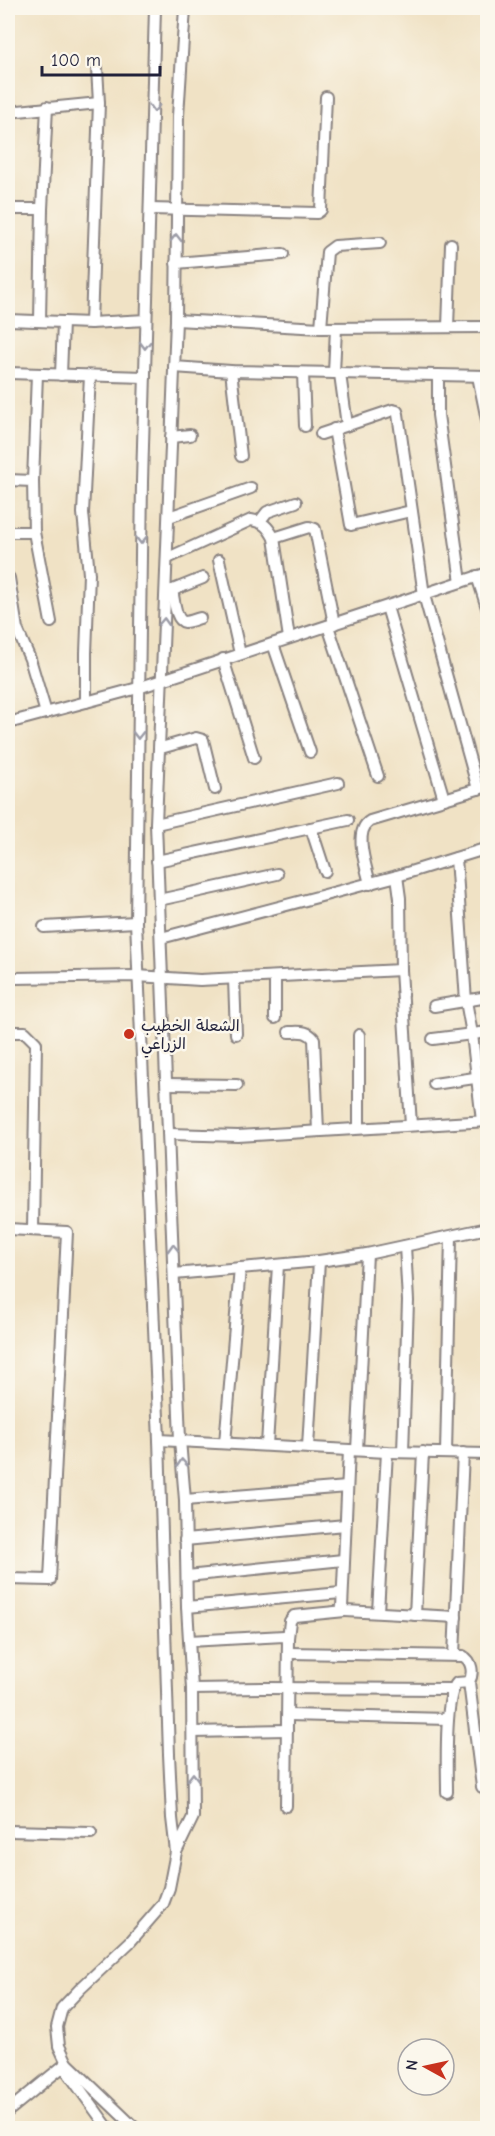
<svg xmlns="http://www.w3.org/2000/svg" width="495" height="2136" font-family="'Comic Neue','Playpen Sans Arabic',sans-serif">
<rect width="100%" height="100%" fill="#fbf7ec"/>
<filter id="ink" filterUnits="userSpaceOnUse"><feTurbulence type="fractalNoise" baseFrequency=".0167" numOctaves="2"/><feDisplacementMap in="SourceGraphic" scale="12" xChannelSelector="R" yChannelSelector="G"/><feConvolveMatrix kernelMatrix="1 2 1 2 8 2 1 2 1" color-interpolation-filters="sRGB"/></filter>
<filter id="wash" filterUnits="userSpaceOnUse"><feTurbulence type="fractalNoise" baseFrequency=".008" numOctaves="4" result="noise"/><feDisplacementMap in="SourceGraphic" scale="24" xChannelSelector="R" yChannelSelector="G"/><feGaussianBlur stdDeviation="1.35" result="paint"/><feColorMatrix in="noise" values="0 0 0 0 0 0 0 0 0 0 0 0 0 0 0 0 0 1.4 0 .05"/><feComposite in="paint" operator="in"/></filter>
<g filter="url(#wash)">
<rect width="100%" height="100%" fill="#f0e2c5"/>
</g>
<g filter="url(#ink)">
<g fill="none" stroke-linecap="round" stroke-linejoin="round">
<defs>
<g id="minor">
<polyline points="155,8 142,482 136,922 159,1440 169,1754 172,1818 176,1852"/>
<polyline points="8,112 99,103"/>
<polyline points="8,209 42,209"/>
<polyline points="150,209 317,213 321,210 326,97"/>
<polyline points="176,263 283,254"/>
<polyline points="8,320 91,323 146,320"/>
<polyline points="176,320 321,328 488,327"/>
<polyline points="40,321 42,209 47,107"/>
<polyline points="91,323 99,103 97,68"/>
<polyline points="448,327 451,244"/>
<polyline points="321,328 327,252 335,246 380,243"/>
<polyline points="174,367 231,371 488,376"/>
<polyline points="231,371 241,456"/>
<polyline points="8,373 145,377"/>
<polyline points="303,373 305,426"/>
<polyline points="334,373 336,328"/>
<polyline points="37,374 33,481 34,532 51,622"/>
<polyline points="340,374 347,425"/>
<polyline points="61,375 63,322"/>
<polyline points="438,375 438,415 461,582"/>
<polyline points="478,376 488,425"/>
<polyline points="334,429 351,525 411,511"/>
<polyline points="321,434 393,410 397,411 398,414 424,595 478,789"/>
<polyline points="171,437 190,435"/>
<polyline points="8,480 33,481"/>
<polyline points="169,517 251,488"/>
<polyline points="260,521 267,512 296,502"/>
<polyline points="8,532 34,532"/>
<polyline points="274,538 309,527 315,529 334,624"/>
<path d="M 168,558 L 251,520 C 264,522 268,527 274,538 L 289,638"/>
<polyline points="219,560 240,654"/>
<polyline points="477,576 488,611"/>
<polyline points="9,578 17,629 30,659 46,713"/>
<path d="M 172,590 C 174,597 175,621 185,622 C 189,622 196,619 200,618"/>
<polyline points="168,592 203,578"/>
<polyline points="387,607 444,799"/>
<polyline points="328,626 378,776"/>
<polyline points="273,644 310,752"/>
<polyline points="223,659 254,758"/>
<polyline points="86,702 86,653 89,574 83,513 90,376"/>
<polyline points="8,723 138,688 488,573"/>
<polyline points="161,748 196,738 203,740 215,789"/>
<polyline points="156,824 338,783"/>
<polyline points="311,828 325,871"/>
<polyline points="456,858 466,1001 472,1034 482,1121"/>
<polyline points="157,861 348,820"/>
<path d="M 370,884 C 366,866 353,831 370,821 L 488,786"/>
<polyline points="159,900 277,874"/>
<polyline points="44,927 136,922"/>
<polyline points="161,938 397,876 488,848"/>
<polyline points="401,970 411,1125"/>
<polyline points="275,977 275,1018"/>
<polyline points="234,979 236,1034"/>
<polyline points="8,980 14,978 137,976 200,980 401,970 400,898 397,876"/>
<polyline points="434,1006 488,997"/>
<polyline points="8,1032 25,1032 36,1043 33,1230"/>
<path d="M 289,1032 C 300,1032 307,1030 314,1039 L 318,1131"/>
<polyline points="359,1035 359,1128"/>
<polyline points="433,1039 488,1032"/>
<polyline points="168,1084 237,1085"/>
<polyline points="434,1084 488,1076"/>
<polyline points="170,1134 238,1136 488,1121"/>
<polyline points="8,1229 67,1232 50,1580 8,1579"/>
<polyline points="174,1274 319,1261 367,1254 483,1229 488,1230"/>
<polyline points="159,1440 387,1452 488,1454"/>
<polyline points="225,1443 240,1268"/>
<polyline points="267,1445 278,1265"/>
<polyline points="308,1447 319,1261"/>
<polyline points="349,1450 342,1608 345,1611 456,1617"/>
<polyline points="357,1450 367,1254"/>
<polyline points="403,1452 408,1301 405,1246"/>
<polyline points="446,1453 451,1237"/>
<polyline points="185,1500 347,1487"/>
<polyline points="185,1540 345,1525"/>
<polyline points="187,1576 343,1560"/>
<polyline points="187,1607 341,1593"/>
<polyline points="378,1612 387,1452"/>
<polyline points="415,1615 423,1452"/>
<polyline points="288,1638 290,1621 294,1616 345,1611"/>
<polyline points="189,1641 284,1636 288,1638 286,1806"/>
<path d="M 289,1653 L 463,1656 C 472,1661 474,1673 469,1682 L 457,1683 C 444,1696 447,1771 447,1792"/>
<polyline points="454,1655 463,1453"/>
<polyline points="469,1682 482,1787"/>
<polyline points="192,1689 262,1688 452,1689"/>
<polyline points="288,1715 448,1719"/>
<polyline points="193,1732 287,1730"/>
<polyline points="8,1831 91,1833"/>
<polyline points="64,2067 108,2128"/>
<polyline points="8,2111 67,2063"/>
<polyline points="135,2128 67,2063 59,2046 57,2027 62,2008 81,1988 130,1942 163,1904 169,1888 176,1852 193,1817 192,1689 187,1607 185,1500 180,1440 156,824 176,320 178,116 185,8"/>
</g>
</defs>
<!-- minor casing -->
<use href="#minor" stroke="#898280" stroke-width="14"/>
<!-- minor -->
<use href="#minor" stroke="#fff" stroke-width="10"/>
</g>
<!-- one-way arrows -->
<defs><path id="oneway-chevron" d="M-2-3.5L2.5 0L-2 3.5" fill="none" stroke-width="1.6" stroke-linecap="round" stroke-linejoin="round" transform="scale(1.5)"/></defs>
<g stroke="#9c9ca7">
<use href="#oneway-chevron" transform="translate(154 108) rotate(92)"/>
<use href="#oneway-chevron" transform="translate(176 238) rotate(-90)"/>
<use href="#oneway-chevron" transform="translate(145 345) rotate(91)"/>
<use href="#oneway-chevron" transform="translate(141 540) rotate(91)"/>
<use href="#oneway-chevron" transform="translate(164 622) rotate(-88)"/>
<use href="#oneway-chevron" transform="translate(138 735) rotate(91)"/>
<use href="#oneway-chevron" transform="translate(173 1248) rotate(-92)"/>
<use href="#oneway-chevron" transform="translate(182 1463) rotate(-94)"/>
<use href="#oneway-chevron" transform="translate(193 1777) rotate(-90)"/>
</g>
</g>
<!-- markers -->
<circle fill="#c8321e" stroke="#fbf7ec" stroke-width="2" cx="129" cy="1034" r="6"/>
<g text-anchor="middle" stroke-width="5" stroke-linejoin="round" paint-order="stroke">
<!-- poi labels -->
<g font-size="16" fill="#22223b" stroke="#fbf7ec" text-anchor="start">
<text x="141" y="1031">الشعلة الخطيب<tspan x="141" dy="18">الزراعي</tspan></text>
</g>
</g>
<!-- margin -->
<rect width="495" height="2136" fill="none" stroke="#fbf7ec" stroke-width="30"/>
<!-- north arrow -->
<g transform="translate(426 2067) rotate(278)"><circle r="28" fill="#fbf7ec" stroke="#a4a2a5" stroke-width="1.5"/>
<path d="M0-4.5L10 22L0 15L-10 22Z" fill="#c8321e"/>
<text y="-9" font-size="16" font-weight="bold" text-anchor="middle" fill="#22223b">N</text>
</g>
<!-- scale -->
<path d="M42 66v9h118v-9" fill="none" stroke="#22223b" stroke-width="3"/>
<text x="51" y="66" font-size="18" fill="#22223b" stroke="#fbf7ec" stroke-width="4.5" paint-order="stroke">100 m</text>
</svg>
